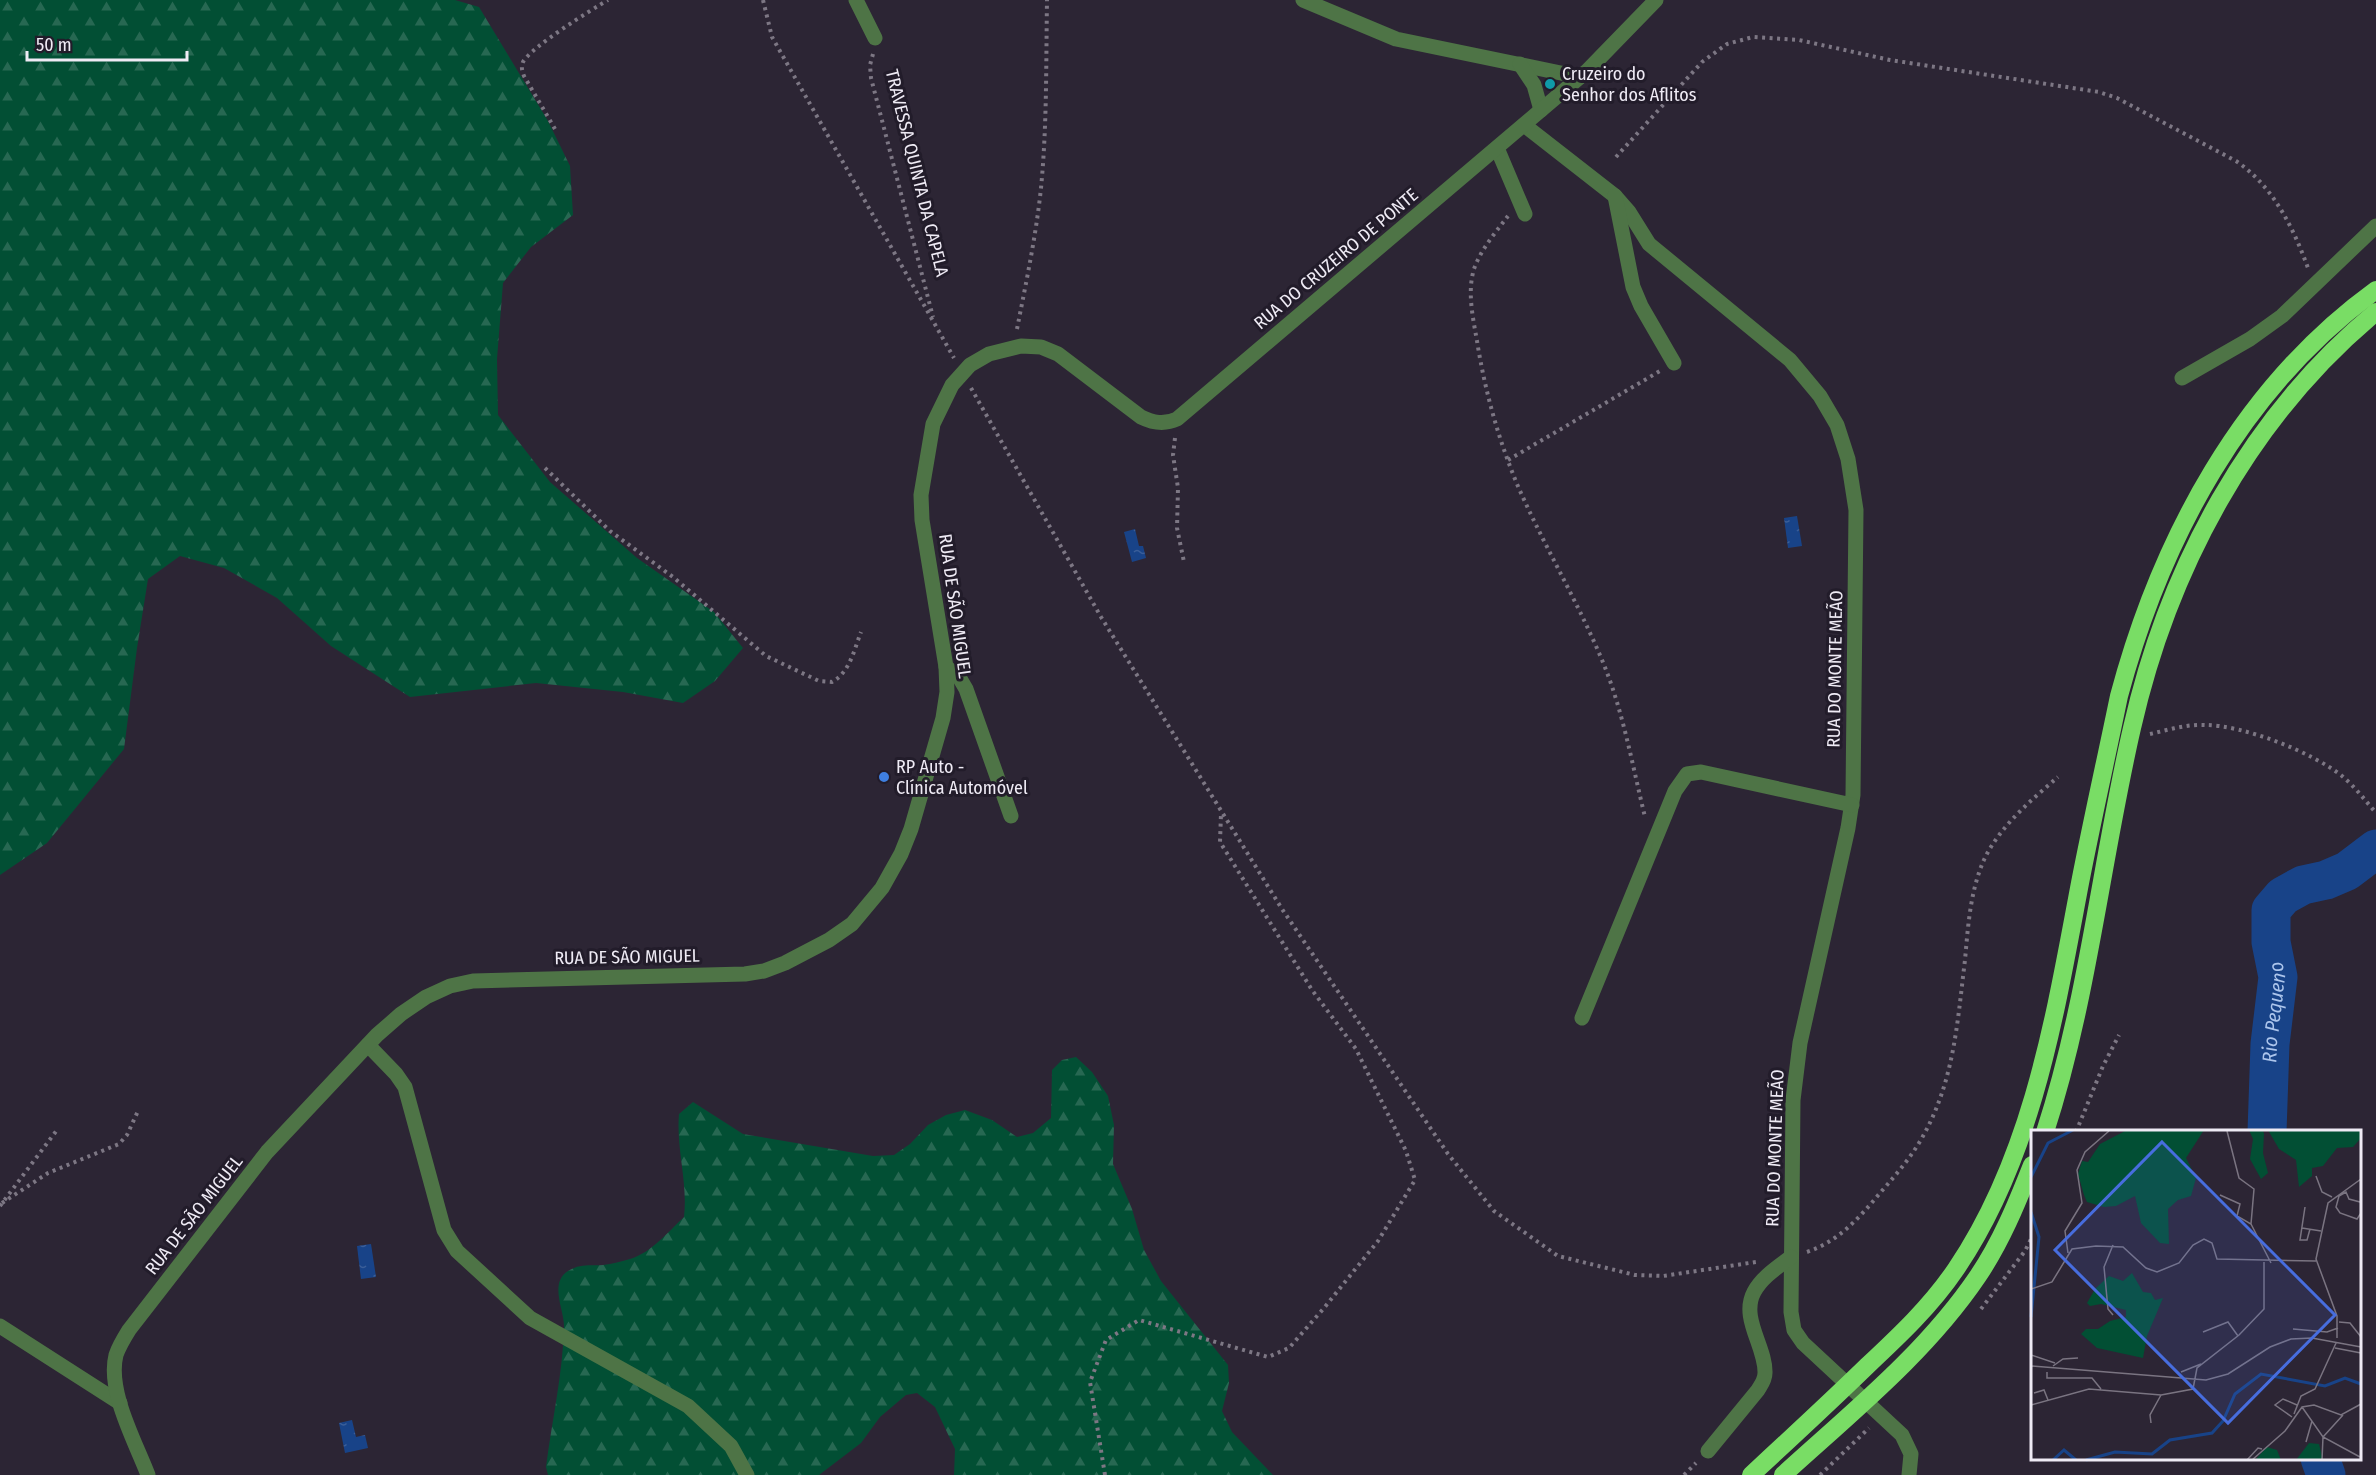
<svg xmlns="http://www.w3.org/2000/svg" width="2376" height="1475" font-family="'Fira Sans Condensed',sans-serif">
<defs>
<pattern id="forest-firs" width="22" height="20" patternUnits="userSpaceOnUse" patternTransform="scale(1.5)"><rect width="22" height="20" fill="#024f34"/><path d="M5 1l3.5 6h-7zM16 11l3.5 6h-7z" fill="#276852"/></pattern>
<pattern id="water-ripples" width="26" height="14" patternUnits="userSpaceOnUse" patternTransform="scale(1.5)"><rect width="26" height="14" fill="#184388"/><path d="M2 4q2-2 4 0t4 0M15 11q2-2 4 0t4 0" fill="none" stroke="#3a5e99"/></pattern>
</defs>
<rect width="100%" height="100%" fill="#2c2534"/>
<!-- forest -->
<g fill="url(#forest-firs)">
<polygon points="0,0 455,0 479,7 548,121 570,166 573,215 531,247 503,283 497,359 498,415 550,482 637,558 714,612 743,648 715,681 683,703 623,692 536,683 410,697 331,646 277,598 224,568 180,556 148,579 137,648 124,749 47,843 0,875"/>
<path d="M 1076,1057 L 1092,1072 L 1108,1096 L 1114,1125 L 1113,1164 L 1132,1209 L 1144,1250 L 1161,1281 L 1228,1365 L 1229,1383 L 1222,1411 L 1232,1432 L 1273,1475 L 954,1475 L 955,1449 L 935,1407 L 917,1393 L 906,1395 L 880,1417 L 861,1443 L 819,1475 L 548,1475 L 546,1467 C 552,1420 563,1373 564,1326 C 564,1309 549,1283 568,1271 C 581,1263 590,1266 603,1265 C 612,1264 622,1261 630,1259 C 651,1253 669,1231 684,1217 C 688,1182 676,1149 679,1114 L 693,1102 L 743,1134 L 873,1156 L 894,1155 L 910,1144 L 928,1125 L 946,1115 L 965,1110 L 992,1120 L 1017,1137 L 1033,1133 L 1051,1118 L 1052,1070 L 1062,1060 Z"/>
</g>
<!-- water -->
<g fill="url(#water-ripples)">
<polygon points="1797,516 1802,546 1788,548 1784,518"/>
<polygon points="1135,529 1139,546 1143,546 1146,558 1132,562 1124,532"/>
<polygon points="371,1244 376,1277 361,1279 357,1246"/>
<polygon points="352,1420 356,1437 365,1435 368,1448 345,1453 339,1423"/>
</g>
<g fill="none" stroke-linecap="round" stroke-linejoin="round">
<!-- river -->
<g stroke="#184388" stroke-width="39">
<path id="s1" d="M 2267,1132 L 2270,1044 L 2278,977 L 2271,942 L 2271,910 L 2283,896 L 2303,885 L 2326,880 L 2347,871 L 2376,849"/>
<polyline points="2320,1458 2326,1475"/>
</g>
<!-- path -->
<g stroke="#7d7784" stroke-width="4" stroke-dasharray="3 4.5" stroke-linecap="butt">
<polyline points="763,0 772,37 954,358"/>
<polyline points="873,54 870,65 871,78 933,317"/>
<path d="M 555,129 L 524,76 C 522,71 521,67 523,62 C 531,47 591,10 608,0"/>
<path d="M 1616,157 L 1702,62 L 1727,44 L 1753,37 L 1799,40 L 1890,60 L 2099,92 L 2117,98 L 2236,161 C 2273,186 2293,227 2308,268"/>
<path d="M 1508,216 C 1496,232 1481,249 1474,269 C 1467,292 1473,318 1477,341 C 1485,391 1498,438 1517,484 C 1543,544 1577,600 1602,660 C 1623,710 1632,764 1645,817"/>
<path d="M 1017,329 C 1026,283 1036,236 1041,188 C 1047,126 1046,63 1047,0"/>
<polyline points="971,388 1101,617 1282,909 1448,1154 1494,1211 1558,1256 1635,1275 1663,1276 1756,1262"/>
<polyline points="1175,438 1173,455 1178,488 1177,528 1184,562"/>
<polyline points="1508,460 1660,371"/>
<path d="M 545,468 L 610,531 L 673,577 L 766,656 L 819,681 L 832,682 C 850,672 854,650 861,632"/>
<path d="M 2150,734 C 2168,730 2186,724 2205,725 C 2243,725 2312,752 2342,776 C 2355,787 2365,800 2376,813"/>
<polyline points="2076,1132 2103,1066 2119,1035"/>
<polyline points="2,1203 48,1173 119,1144 127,1135 138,1111"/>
<polyline points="0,1206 57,1130"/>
<path d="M 1807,1252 C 1839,1241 1859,1218 1880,1193 C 1894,1177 1908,1161 1919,1143 C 1954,1085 1957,1025 1965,960 C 1968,927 1970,893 1983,862 C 1998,828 2030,801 2058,777"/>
<polyline points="1981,1309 2025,1251 2032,1237"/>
<polyline points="1105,1475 1090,1382 1106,1340 1139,1320 1268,1357 1289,1348 1324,1308 1378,1241 1415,1180 1406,1151 1356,1049 1312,990 1220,842 1221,814"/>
<polyline points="1684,1475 1696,1463"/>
<polyline points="1820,1475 1869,1428"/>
</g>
<!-- minor -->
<g stroke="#4e7446" stroke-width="15">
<polyline points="856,0 875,38"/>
<polyline points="1303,0 1396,39 1580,77"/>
<polyline points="1520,64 1534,85 1541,110"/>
<polyline points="1524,125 1615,196 1629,212 1649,244 1790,360 1820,396 1837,425 1848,459 1856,510 1853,795 1848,828 1800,1043 1793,1100 1791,1312 1794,1330 1803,1343 1902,1435 1911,1454 1909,1475"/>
<polyline points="1497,148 1525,214"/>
<polyline points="1615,196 1633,287 1641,306 1674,363"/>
<polyline points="2182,378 2250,339 2282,316 2376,226"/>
<polyline points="946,667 959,677 966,689 1011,816"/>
<polyline points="1582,1018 1675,791 1687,774 1701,772 1852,805"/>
<polyline points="368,1045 396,1074 405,1087 444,1230 457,1251 530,1318 688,1406 731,1446 747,1475"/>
<polyline points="0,1326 120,1403"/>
<path d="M 1708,1451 L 1758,1390 C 1761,1385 1765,1380 1765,1373 C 1766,1347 1740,1318 1754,1292 C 1762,1277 1778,1267 1791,1257"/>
<path d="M 148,1475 C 135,1441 107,1391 116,1355 C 119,1346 124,1338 129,1330 L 267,1152 L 377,1035 L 401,1014 L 426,997 L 450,986 L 473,981 L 745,974 L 764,971 L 785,963 L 829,940 L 852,924 L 882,888 L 901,854 L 911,829 L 943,718 L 947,692 L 946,667 L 922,520 L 921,495 L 933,424 L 952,385 L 970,365 L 989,354 L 1021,346 L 1041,347 L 1058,354 L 1141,417 C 1153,423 1164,425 1177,419 L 1587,71 L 1656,0"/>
</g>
<!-- highway -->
<g stroke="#79dd65" stroke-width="18">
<path d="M 2045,1132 C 2088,1000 2101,862 2132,728 C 2168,569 2249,417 2376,312"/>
<path d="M 1751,1475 C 1790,1439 1829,1403 1867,1366 C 1899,1336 1931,1306 1956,1269 C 2033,1155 2055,1015 2080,883 C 2092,821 2106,759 2119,696 C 2161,539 2242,387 2376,290"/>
<path d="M 1783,1475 C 1851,1413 1926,1353 1978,1276 C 2001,1242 2017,1203 2032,1165"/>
</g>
</g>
<!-- markers -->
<circle fill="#0f9aa8" stroke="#221c2a" stroke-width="2" cx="1550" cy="84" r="6"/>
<circle fill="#3f7fe0" stroke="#221c2a" stroke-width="2" cx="884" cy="777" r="6"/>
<g text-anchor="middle" stroke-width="6" stroke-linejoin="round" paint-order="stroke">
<!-- poi labels -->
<g font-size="18" fill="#efebf5" stroke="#221c2a" text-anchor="start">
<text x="1562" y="80">Cruzeiro do<tspan x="1562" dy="21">Senhor dos Aflitos</tspan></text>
<text x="896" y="773">RP Auto -<tspan x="896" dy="21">Clínica Automóvel</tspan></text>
</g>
<!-- street labels -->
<g font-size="18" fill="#efebf5" stroke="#221c2a">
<text transform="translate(917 173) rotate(76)" y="6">TRAVESSA QUINTA DA CAPELA</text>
<text transform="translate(1336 259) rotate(-40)" y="6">RUA DO CRUZEIRO DE PONTE</text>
<text transform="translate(955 606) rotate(82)" y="6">RUA DE SÃO MIGUEL</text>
<text transform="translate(1835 669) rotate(-89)" y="6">RUA DO MONTE MEÃO</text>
<text transform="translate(627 957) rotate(-1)" y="6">RUA DE SÃO MIGUEL</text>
<text transform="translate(1775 1148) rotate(-88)" y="6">RUA DO MONTE MEÃO</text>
<text transform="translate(194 1215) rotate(-52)" y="6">RUA DE SÃO MIGUEL</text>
</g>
<!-- water labels -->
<g font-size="20" font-style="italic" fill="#acc5ec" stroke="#221c2a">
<text dy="7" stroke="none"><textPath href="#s1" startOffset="120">Rio Pequeno</textPath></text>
</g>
</g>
<!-- overview -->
<g transform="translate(2031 1130)">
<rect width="330" height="330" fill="#2c2534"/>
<path d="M 96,0 L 173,0 L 155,28 L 165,48 L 160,66 L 147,70 L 137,79 L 138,114 L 129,113 L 110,93 L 104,66 L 85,76 L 73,77 L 56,72 L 53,65 L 47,44 L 51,31 L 57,32 L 69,14 ZM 218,0 L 232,0 L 233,4 L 232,23 L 237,43 L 230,49 L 219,29 L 222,9 ZM 237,0 L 330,0 L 330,8 L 322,17 L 306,18 L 292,36 L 281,38 L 281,46 L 268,57 L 265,30 L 248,19 ZM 101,143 L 112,162 L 120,163 L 124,170 L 132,168 L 116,206 L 112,228 L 66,218 L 50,204 L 55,199 L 67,199 L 79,191 L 95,187 L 95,180 L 70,174 L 59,176 L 56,173 L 64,159 L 78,146 L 92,151 ZM 278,313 L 288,314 L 292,330 L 265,330 ZM 236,317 L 246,320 L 250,330 L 224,330 Z" fill="#024f34"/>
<path fill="none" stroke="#184388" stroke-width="3" d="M 0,47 L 17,13 L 42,0M 0,82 L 8,107 L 0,187M 22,330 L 33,320 L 45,330M 55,330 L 84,322 L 121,324 L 139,310 L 181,303 L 192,291 L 204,264 L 230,244 L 294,256 L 314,248 L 330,254"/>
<path fill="none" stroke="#7a7481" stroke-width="1.5" d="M 196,1 L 208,48 L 223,59 L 220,94M 285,46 L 291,62 L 301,67M 189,65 L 209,74 L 206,86 L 220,94 L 240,133M 308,66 L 305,77 L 309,83 L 326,89 L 330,83M 308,66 L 315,62 L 318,69 L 329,72M 274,77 L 269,110 L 276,110 L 279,99M 271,98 L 290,101M 82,115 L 73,137 L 77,179 L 82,185M 37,123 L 34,101 L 51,73 L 46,40 L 54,22 L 78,1M 0,159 L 21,152 L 41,119 L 65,116 L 92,117 L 115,138 L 126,142 L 148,133 L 162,115 L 173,109 L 181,113 L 186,129 L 285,131M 308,192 L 319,193 L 330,207M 262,199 L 296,202 L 307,198M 172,202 L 197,192 L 207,206M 306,208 L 306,186 L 285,129 L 297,73 L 330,49M 304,218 L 330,223M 0,225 L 24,233M 0,236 L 175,250 L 197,244 L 239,217 L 260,209 L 281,208 L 330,217M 22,236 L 32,229 L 47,228M 16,242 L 16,248 L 61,248 L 70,259M 150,242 L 170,234M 3,263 L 13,260 L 17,270M 0,275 L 58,259 L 130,265 L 162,259 L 166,238 L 208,205 L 233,179 L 233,132M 271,277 L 292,307 L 329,327M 263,284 L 270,266 L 284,259 L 305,213M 261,287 L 244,275 L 252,269 L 266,275M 120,293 L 119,285 L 130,265M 292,307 L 312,285M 275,312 L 281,291M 216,330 L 227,318 L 231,319M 221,330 L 254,301 L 271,277 L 283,275 L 310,285 L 330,274M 291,330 L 292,307"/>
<path fill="#476dde" fill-opacity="0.15" stroke="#476dde" stroke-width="3" d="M 131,12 L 304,185 L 197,293 L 24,120 Z"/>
<rect width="330" height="330" fill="none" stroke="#efebf5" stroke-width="3"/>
</g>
<!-- scale -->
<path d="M27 51v9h160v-9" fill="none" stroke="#efebf5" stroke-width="3"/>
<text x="36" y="51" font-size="18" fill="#efebf5" stroke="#221c2a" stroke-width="4.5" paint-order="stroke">50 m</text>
</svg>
